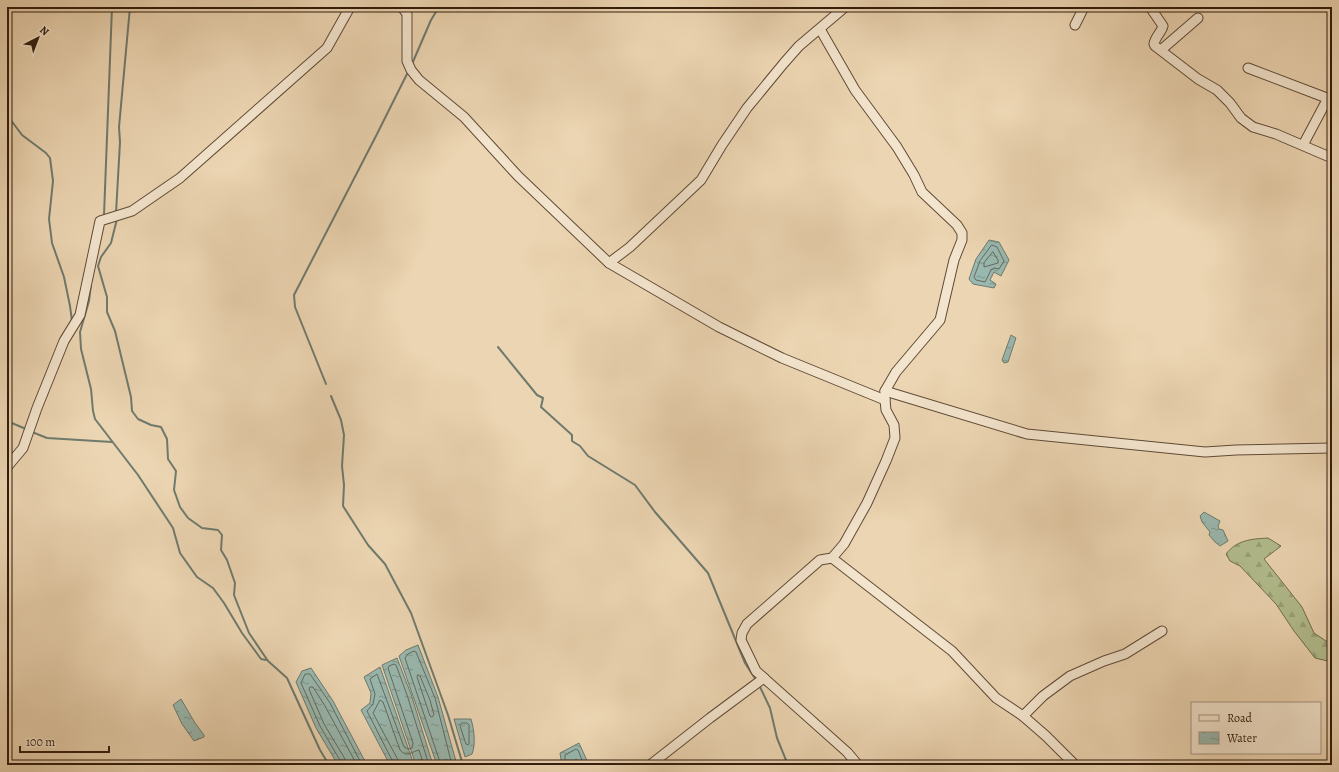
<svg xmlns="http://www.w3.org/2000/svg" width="1339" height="772" font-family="Alegreya,serif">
<defs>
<pattern id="forest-firs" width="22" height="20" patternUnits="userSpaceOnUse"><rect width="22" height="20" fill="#b3be8f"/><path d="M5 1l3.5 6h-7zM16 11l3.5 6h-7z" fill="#9aa37a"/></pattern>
<pattern id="water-ripples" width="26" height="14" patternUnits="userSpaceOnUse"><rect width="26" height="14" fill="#99b8af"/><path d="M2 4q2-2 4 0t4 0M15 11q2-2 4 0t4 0" fill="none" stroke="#7d958d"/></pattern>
</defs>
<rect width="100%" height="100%" fill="#ecd5b2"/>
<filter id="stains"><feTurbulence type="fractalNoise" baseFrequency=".005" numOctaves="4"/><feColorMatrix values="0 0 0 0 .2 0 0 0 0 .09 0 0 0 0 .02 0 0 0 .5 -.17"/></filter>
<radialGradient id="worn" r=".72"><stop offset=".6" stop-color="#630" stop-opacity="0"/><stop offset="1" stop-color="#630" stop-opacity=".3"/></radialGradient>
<!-- forest -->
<path fill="url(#forest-firs)" stroke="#726d4e" d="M 1268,538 L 1281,546 L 1264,559 L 1302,607 L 1314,633 L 1332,645 L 1332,662 L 1315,658 L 1294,631 L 1276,604 L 1240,566 L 1230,561 L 1226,554 C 1237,540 1251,539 1268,538 Z"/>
<!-- water -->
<g fill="url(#water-ripples)" stroke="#6f7a6e">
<polygon points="989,240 999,242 1009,260 1001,276 994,272 990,280 996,284 994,288 973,284 969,279 976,259"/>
<polygon points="1011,335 1016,338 1008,362 1004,363 1002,360"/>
<polygon points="1204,512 1220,521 1218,526 1219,529 1223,530 1228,541 1220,546 1215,542 1209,535 1210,532 1202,522 1200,516"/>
<polygon points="418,645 438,697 457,765 437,765 399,656 406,650"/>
<polygon points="397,658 411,694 433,765 416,765 382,665"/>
<polygon points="380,667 414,765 390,765 361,710 370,703 371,693 364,677"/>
<polygon points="311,668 333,701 367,765 338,765 316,728 296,682 302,671"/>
<polygon points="181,699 195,723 204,735 204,737 194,741 182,724 173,705"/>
<path d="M 454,719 L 471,719 C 474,729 476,744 472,754 L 465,757 Z"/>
<polygon points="579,743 589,765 562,765 560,753"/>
</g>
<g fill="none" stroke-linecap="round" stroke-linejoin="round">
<!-- shore -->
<g stroke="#646a5e" stroke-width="1">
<polygon points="992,245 997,247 1004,261 999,269 994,268 991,270 985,282 976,280 974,277 980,261"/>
<polygon points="993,252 998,260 998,263 984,267 984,263"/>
<polygon points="418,675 420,676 430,700 434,715 432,717 430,716 417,677"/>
<polygon points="462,723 467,723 469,725 469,744 468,745 466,744 460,726"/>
<polyline points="341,765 341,762 320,726 301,683 305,674 310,674 330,703 362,765"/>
<polyline points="346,765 345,759 324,724 309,689 310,687 313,687 325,706 357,765"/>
<polyline points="394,765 393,762 367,711 373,704 375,694 370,679 377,674 404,747 408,749 412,748 413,743 388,668 389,666 394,664 396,665 407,695 429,765"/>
<path d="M 399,765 L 398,760 L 373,713 L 380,700 L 383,702 L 400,750 C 407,758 411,752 419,750 L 424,765"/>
<polyline points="441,765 405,658 408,654 414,651 416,652 435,698 452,765"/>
<polyline points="565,765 565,755 576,749 578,750 584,765"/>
</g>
<!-- stream -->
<g stroke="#6f7a6e" stroke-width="2">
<polyline points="412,64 431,20 439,7"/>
<polyline points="7,115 22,135 46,153 50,158 53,181 49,219 52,243 64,277 70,306 72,321"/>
<polyline points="116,213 120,142 119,127 130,7"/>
<polyline points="104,215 112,7"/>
<polyline points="117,219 111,243 101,257 98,266 107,297 107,312 115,331 131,397 132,411 138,419 151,425 161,427 167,439 168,459 176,471 174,490 180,507 188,518 202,528 218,530 222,535 221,550 227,560 235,583 234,595 249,633 268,661 287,678 320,750 329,765"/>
<polyline points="91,285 89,301 80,332 81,349 91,389 93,411 95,419 138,475 173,528 180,553 197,577 213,588 224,603 242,633 261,659 266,660"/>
<polyline points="498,347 537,395 543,398 541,407 572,435 572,441 580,446 588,456 635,485 655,512 708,573 745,663 756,680"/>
<polyline points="326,384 295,307 294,295 377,134 407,74"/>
<polyline points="331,396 341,420 344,435 342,466 344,485 343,506 368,545 385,564 411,613 448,715 463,765"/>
<polyline points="7,421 26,429"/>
<polyline points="32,432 47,438 112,442"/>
<polyline points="760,687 770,708 777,738 788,765"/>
</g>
<defs>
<g id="minor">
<polyline points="402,7 407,14 407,61 411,70 419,80 464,117 518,176 609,263 719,327 782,358 885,400"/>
<path d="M 1150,7 L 1163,26 C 1161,33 1155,37 1154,44 L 1155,46 L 1198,79 L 1217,90 L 1230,103 L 1241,118 L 1253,127 L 1276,134 L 1332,158"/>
<polyline points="1075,25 1084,7"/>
<polyline points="1161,50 1198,18"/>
<polyline points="1248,68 1332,100"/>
<polyline points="1303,145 1328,98"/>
<polyline points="609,263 630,247 701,180 722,145 747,108 784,63 799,46 845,7"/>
<polyline points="885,391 1027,434 1205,452 1236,450 1332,448"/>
<polyline points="7,467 23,448 37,408 64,341 80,315 100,221 132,211 180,178 327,48 350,7"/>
<polyline points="832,558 952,651 996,698 1023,716 1046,736 1075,765"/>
<polyline points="764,678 847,752 858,765"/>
<polyline points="1023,716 1043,696 1070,676 1104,661 1125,654 1162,631"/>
<polyline points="650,765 710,718 764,678 756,671 741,640 742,633 747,624 820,560 832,558 844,544 867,503 886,461 895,438 894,425 886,410 885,400 885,391 896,372 940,320 954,260 962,240 962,233 957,225 922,192 914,175 897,147 855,90 820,29"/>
</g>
</defs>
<!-- minor casing -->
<use href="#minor" stroke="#5f4a36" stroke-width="11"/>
<!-- minor -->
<use href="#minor" stroke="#f3e4cd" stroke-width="9"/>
</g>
<!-- margin -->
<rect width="1339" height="772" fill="none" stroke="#ecd5b2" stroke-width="24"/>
<rect x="8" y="8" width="1323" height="756" fill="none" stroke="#301c0d" stroke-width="2"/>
<rect x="12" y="12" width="1315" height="748" fill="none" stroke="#301c0d"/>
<!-- legend -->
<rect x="1191" y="702" width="130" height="52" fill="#f3e4cd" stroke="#a59480"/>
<rect x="1199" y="715" width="20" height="6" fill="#f3e4cd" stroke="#a59480"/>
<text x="1227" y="722" font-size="12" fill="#301c0d">Road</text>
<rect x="1199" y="732" width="20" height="12" fill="url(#water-ripples)" stroke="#a59480"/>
<text x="1227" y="742" font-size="12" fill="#301c0d">Water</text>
<!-- north arrow -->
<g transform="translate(38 38) rotate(42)" stroke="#f3e4cd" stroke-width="3" paint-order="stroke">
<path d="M0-3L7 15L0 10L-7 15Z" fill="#301c0d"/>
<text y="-6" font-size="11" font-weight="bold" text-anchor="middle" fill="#301c0d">N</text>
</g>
<!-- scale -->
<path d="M20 746v6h89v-6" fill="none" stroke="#301c0d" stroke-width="2"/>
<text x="26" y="746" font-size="12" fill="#301c0d" stroke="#f3e4cd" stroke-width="3" paint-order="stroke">100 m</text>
<rect width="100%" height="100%" filter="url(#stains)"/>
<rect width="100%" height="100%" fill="url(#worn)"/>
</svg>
